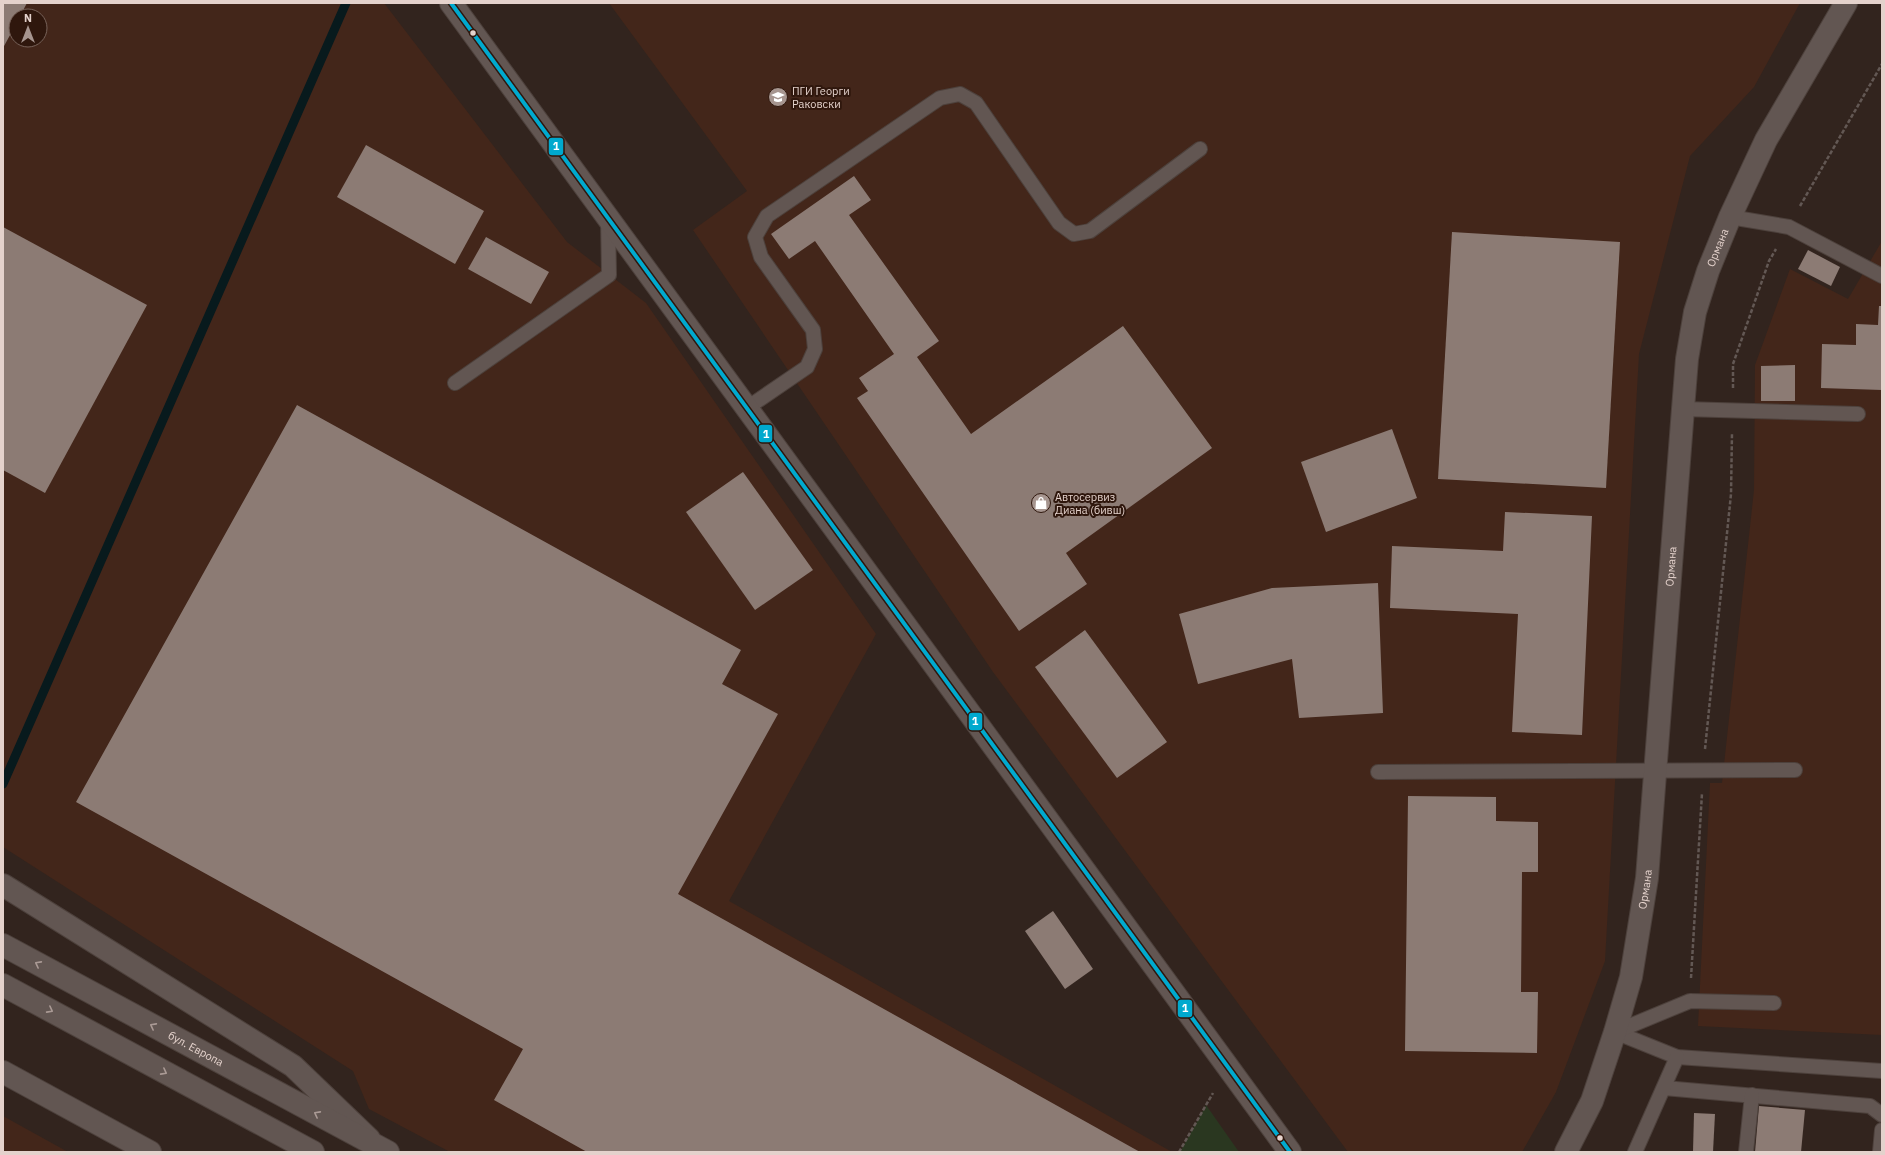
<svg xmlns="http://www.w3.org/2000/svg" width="1885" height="1155" font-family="'IBM Plex Sans',sans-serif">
<rect width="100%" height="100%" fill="#32241e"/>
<!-- built -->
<g fill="#43261a" fill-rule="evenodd">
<path d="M 3,3 L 384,3 L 567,242 L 646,303 L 876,634 L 729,901 L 1172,1152 L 450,1152 L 369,1109 L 353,1071 L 3,847 ZM 16,16 L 40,16 L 40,40 L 16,40 Z"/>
<polygon points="609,3 1800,3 1754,87 1690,156 1639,354 1605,961 1556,1092 1522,1152 1348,1152 993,672 693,230 747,191"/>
<polygon points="1882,241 1882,1035 1698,1026 1710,783 1722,783 1754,490 1755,365 1790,269 1848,299"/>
<polygon points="3,1116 68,1152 3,1152"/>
</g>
<!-- green -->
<polygon fill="#2a3720" points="1206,1105 1239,1152 1180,1152"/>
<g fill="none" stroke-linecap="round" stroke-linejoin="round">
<!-- stream -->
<polyline stroke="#081a1d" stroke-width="9" points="3,784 346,3"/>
</g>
<!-- building -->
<g fill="#8c7b74">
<polygon points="3,3 27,3 20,16 16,16 16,24 3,48"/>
<polygon points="366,145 484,211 455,264 337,197"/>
<polygon points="854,176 871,200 849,215 939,341 917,357 971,434 1123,326 1212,448 1066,553 1087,584 1019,631 857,398 868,391 859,378 894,354 815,241 789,259 771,234"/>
<polygon points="3,227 147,305 45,493 3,470"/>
<polygon points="1452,232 1620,242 1606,488 1438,479"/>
<polygon points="486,237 549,272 531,304 468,269"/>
<polygon points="1808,250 1840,267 1831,286 1798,269"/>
<polygon points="1879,306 1882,306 1882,390 1821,388 1822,344 1856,345 1856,324 1878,325"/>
<polygon points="1795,365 1795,401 1761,401 1761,366"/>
<polygon points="297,405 741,650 722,684 778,714 678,894 1140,1152 587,1152 494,1100 523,1049 76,802"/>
<polygon points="1392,429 1417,498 1326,532 1301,462"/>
<polygon points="743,472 813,570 755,610 686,512"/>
<polygon points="1505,512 1592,516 1582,735 1512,732 1518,614 1390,608 1392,546 1503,551"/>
<polygon points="1378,583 1383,713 1299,718 1292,659 1198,684 1179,614 1272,588"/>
<polygon points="1085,630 1167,742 1117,778 1035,667"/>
<polygon points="1408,796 1496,797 1496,821 1538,822 1538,872 1522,872 1521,992 1538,992 1537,1053 1405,1051"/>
<polygon points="1053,911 1093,969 1065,989 1025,931"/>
<polygon points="1759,1106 1805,1110 1801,1152 1755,1152"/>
<polygon points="1694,1113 1715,1114 1713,1152 1693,1152"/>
</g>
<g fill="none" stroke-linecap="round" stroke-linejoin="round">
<defs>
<g id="service">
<polyline points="1730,217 1789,227 1882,276"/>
<polyline points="455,383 609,275 608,218"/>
<polyline points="747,408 807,367 815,349 813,330 761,257 755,237 767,216 940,98 960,94 976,103 1059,223 1074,234 1090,231 1200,149"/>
<polyline points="1683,409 1858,414"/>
<polyline points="1378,772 1795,770"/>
<polyline points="1615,1032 1677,1057 1882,1071"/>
<polyline points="1615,1032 1690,1001 1774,1003"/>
<polyline points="1664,1088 1870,1106 1882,1115"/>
<polyline points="1635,1152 1677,1057"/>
<polyline points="1746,1152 1752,1095"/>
<polyline points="1880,1152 1882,1130"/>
</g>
<g id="minor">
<polyline points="451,3 1290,1152"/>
<polyline points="3,885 293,1066 369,1139"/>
<polyline points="3,1072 150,1152"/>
<path id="s1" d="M 1566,1152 L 1592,1101 L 1615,1032 L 1631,977 L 1647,878 L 1683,409 L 1687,359 L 1695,312 L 1708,271 L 1730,217 L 1766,140 L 1846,3"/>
</g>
<g id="secondary">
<path id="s2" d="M 3,945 L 388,1152"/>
<polyline points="3,985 313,1152"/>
</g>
</defs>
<!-- service casing -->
<use href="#service" stroke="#4d413c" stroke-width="16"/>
<!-- minor casing -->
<use href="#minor" stroke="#4d413c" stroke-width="24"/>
<!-- secondary casing -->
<use href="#secondary" stroke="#4d413c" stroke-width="24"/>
<!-- path -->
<g stroke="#635854" stroke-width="2.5" stroke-dasharray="4 2" stroke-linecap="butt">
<polyline points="1800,206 1882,64"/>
<polyline points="1733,388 1733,364 1769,261 1776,249"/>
<polyline points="1705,749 1731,494 1732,433"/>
<polyline points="1691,978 1702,793"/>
<polyline points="1179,1152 1213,1093"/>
</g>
<!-- service -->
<use href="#service" stroke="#625652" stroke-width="14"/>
<!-- minor -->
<use href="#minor" stroke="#625652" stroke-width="22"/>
<!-- secondary -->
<use href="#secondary" stroke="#625652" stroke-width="22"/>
<defs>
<polyline id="bus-1" points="451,3 1290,1152"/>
</defs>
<!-- bus-1 casing -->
<use href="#bus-1" stroke="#2f170d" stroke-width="7"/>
<!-- bus-1 -->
<use href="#bus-1" stroke="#00a9ce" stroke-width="4"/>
</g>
<!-- one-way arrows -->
<defs><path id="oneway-chevron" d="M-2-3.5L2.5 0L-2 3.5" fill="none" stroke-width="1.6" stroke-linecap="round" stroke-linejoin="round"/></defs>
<g stroke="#aa9a95">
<use href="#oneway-chevron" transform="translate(38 964) rotate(-152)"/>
<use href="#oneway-chevron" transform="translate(50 1010) rotate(28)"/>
<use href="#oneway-chevron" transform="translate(153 1026) rotate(-152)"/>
<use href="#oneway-chevron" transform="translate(164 1072) rotate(28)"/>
<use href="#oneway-chevron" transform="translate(317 1114) rotate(-152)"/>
</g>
<!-- icons -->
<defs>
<symbol id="school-disc" viewBox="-11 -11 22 22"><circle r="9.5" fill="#a6958f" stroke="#2f170d"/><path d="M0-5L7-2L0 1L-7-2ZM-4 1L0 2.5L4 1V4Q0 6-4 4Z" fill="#fff"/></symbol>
<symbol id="shop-disc" viewBox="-11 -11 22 22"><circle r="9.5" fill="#a6958f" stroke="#2f170d"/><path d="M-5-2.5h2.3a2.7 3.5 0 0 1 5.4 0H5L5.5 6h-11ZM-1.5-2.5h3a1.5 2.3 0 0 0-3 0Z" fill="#fff"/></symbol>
</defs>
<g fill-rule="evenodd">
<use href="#school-disc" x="767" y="86" width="22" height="22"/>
<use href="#shop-disc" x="1030" y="492" width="22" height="22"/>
</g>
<!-- markers -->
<g fill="#e4d2cc" stroke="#2f170d" stroke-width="1.5">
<circle cx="473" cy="33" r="3.5"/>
<circle cx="1280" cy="1138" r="3.5"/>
</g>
<g text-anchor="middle" stroke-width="4" stroke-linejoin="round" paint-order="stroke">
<!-- poi labels -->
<g font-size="11" fill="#e4d2cc" stroke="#2f170d" text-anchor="start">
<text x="792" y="95">ПГИ Георги<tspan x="792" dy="13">Раковски</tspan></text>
<text x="1055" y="501">Автосервиз<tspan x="1055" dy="13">Диана (бивш)</tspan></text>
</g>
<!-- street labels -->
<g font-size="11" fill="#e4d2cc" stroke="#2f170d">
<text dy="4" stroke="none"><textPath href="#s1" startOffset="924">Ормана</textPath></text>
<text dy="4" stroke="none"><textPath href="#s1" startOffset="600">Ормана</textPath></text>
<text dy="4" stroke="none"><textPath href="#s1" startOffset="276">Ормана</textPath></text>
<text dy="4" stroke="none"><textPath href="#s2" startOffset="219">бул. Европа</textPath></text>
</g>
</g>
<g stroke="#2f170d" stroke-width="1.5">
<rect x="548" y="137" width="16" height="19" rx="4" fill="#00a9ce"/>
<rect x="758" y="424" width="15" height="19" rx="4" fill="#00a9ce"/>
<rect x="968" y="712" width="15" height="19" rx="4" fill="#00a9ce"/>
<rect x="1177" y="999" width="16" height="19" rx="4" fill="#00a9ce"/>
</g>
<g font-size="11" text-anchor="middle" font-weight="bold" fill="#fff">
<text x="556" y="150">1</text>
<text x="766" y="438">1</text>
<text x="975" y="725">1</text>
<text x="1185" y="1012">1</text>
</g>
<!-- border -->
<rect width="1885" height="1155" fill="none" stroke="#e4d2cc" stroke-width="8"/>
<!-- north arrow -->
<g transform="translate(28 28)"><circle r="19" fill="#2f170d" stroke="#776259"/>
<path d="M0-3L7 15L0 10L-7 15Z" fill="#a6958f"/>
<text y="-6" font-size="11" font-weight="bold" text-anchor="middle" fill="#e4d2cc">N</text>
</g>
</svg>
